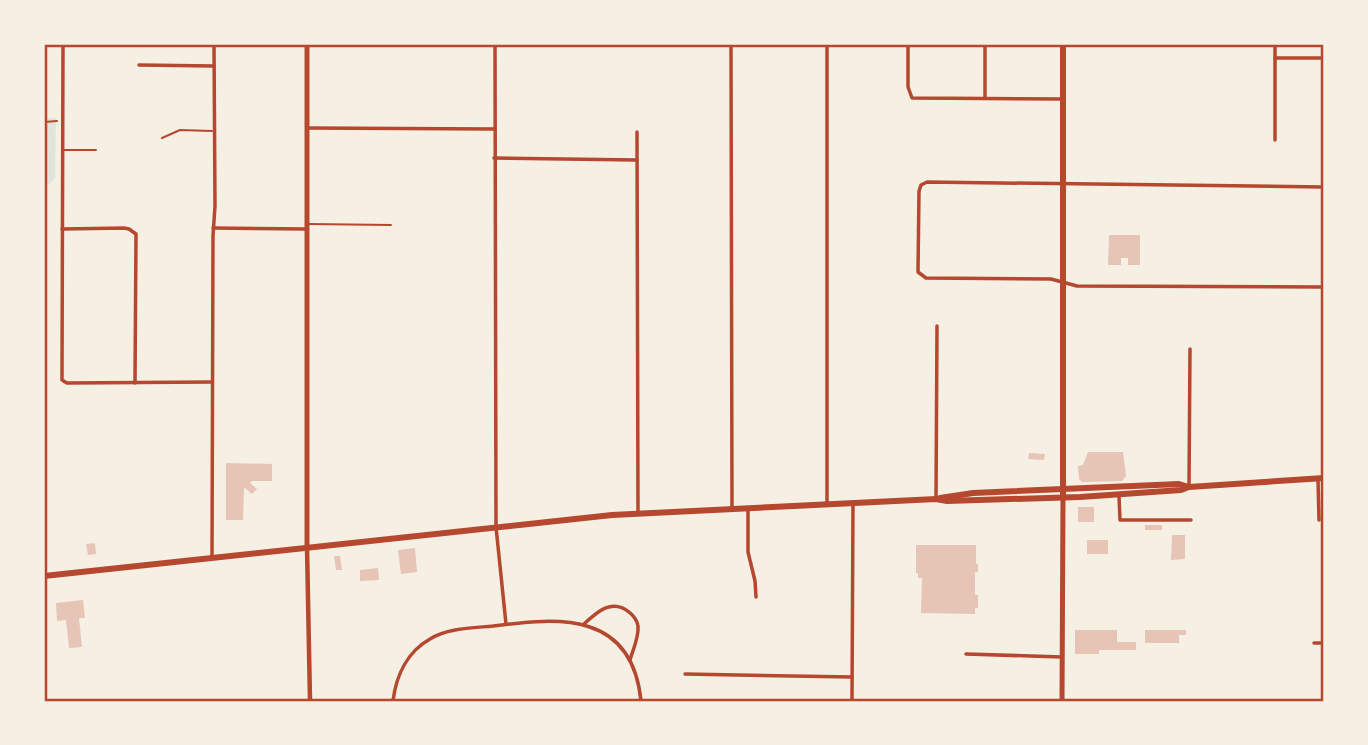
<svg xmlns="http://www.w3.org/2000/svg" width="1368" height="745" font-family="'DejaVu Sans',sans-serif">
<rect width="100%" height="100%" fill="#f6efe4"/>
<!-- green -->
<polygon fill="#e2e4dc" points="44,118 56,118 55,178 44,189"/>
<!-- building -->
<g fill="#e6c5b7">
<polygon points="1109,235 1140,235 1140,265 1128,265 1128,258 1121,258 1121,265 1108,265"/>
<polygon points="1088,452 1123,452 1126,476 1122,481 1082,482 1079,479 1078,466 1083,465"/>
<polygon points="1029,453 1045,454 1044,460 1028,459"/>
<polygon points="226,463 272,464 272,481 252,481 250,483 257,489 252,494 245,488 244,489 243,520 226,520"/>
<rect x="1078" y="507" width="16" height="15"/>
<rect x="1145" y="525" width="17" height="5"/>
<polygon points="1172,535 1185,535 1185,559 1171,560"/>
<rect x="1087" y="540" width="21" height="14"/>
<polygon points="95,543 96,554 88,555 86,544"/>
<polygon points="916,545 976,545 976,564 978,564 978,572 975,572 975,595 978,595 978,608 975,608 975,614 921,613 922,578 918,578 918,573 916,573"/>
<polygon points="415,548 417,572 401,574 398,550"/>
<polygon points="334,556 340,556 342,570 336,570"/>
<polygon points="378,568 379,580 360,581 360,570"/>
<polygon points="83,600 85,618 79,618 82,647 69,648 66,620 57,621 56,603"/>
<polygon points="1075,630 1117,630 1117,642 1136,642 1136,650 1099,650 1099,654 1075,654"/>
<polygon points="1145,630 1186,630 1186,635 1179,635 1179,643 1145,643"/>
</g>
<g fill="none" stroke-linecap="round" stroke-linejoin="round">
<!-- path -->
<polyline stroke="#b5482f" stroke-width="2" points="44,122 57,121"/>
<!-- service -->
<g stroke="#b5482f" stroke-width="2">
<polyline points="162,138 180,130 212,131"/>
<polyline points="63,150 96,150"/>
<polyline points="308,224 391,225"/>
</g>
<!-- minor -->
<g stroke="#b5482f" stroke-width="3.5">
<polyline points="63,44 62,380 67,383 212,382"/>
<polyline points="495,44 496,527 506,624"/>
<polyline points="731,44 732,508"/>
<polyline points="827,44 827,504"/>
<polyline points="908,44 908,87 912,98 1062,99"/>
<polyline points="985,44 985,98"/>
<polyline points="1275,58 1324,58"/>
<polyline points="139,65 214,66"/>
<polyline points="307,128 494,129"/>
<polyline points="637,132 638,513"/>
<polyline points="1275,140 1275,44"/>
<polyline points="494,158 637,160"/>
<polyline points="1324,187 927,182 921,185 919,191 918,272 926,278 1051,279 1077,286 1324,287"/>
<polyline points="213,228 307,229"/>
<polyline points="62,229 124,228 129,229 136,234 135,383"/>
<polyline points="1318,479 1319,520"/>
<polyline points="1189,486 1190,349"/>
<polyline points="1119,496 1120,520 1191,520"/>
<polyline points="936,499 937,326"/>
<polyline points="748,508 748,552 755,581 756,597"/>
<polyline points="212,558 213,236 215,206 214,44"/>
<path d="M 584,624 C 597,612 612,598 629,612 C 634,616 637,620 638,626 C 639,638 633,649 630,660"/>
<polyline points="1314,643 1324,643"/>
<polyline points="966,654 1062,657"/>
<polyline points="685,674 852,677"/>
<path d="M 393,701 C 396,676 407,652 430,639 C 448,628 472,628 493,626 C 561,617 632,612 641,701"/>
<polyline points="852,701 853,504"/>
</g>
<!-- tertiary -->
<polyline stroke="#b5482f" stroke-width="4.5" points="307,547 310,701"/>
<!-- secondary -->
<g stroke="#b5482f" stroke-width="5">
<polyline points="307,44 307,547"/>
<polyline points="1062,701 1063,498"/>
</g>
<!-- primary -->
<g stroke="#b5482f" stroke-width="6">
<polyline points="1063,44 1063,498"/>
<polyline points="940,498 973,493 1179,484 1189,487"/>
<polyline points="44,576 612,515 936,499 947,501 1080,497 1181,490 1189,487 1324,478"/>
</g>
</g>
<!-- border -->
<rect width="1368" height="745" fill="none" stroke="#f6efe4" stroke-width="91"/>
<rect x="46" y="46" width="1276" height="654" fill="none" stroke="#b5482f" stroke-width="2.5"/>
</svg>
